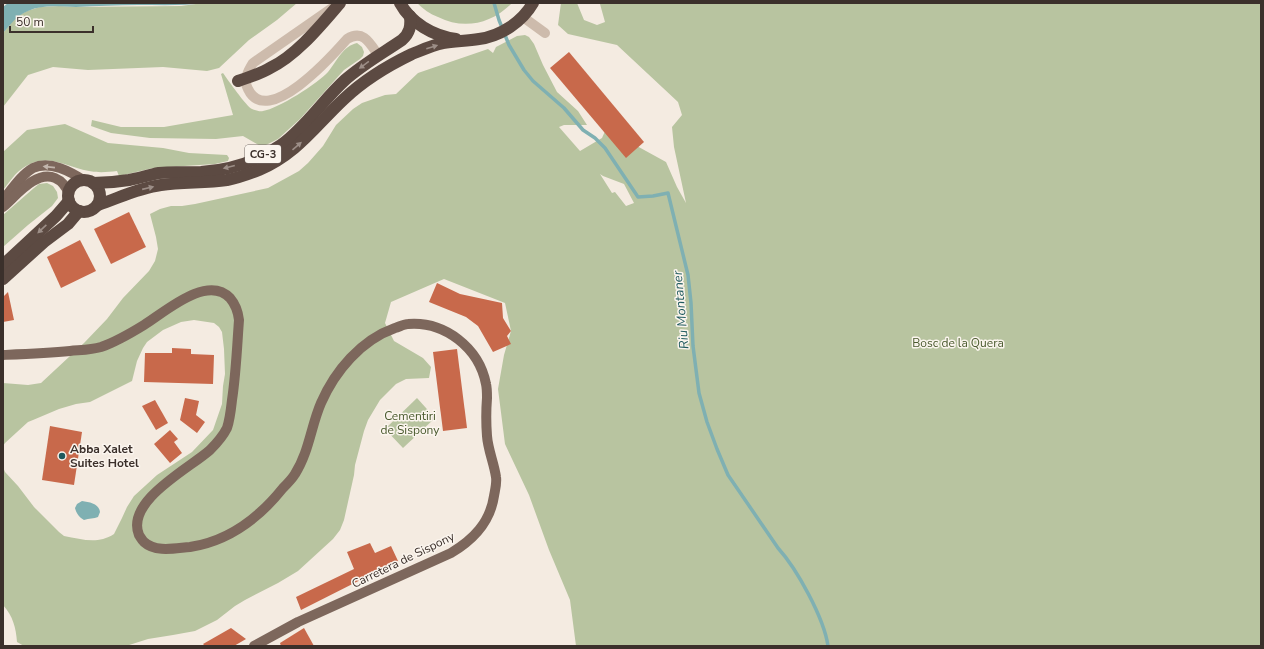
<svg xmlns="http://www.w3.org/2000/svg" width="1264" height="649" font-family="'Nunito Sans',sans-serif">
<rect width="100%" height="100%" fill="#f4ebe1"/>
<!-- green -->
<g fill="#b8c4a0" fill-rule="evenodd">
<polygon points="203,3 297,3 277,20 249,40 219,68 207,71 163,67 88,70 53,67 28,75 3,107 3,33 16,17 27,11 40,7 59,6 74,7 181,6"/>
<path d="M 417,3 L 512,3 C 491,24 464,30 438,17 C 430,14 423,9 417,3 Z"/>
<path d="M 561,3 L 577,3 L 584,20 L 597,25 L 605,22 L 600,4 L 602,3 L 1261,3 L 1261,646 L 576,646 L 570,600 L 549,550 L 529,495 L 505,444 L 498,389 L 504,355 L 511,331 L 505,303 L 444,279 L 391,302 L 385,323 L 394,341 L 423,358 L 431,367 L 429,378 L 406,379 L 396,384 L 380,400 L 368,420 L 364,431 L 355,465 L 354,475 L 344,520 L 340,530 L 333,539 L 298,571 L 278,583 L 245,600 L 235,606 L 217,620 L 195,631 L 173,635 L 148,639 L 126,646 L 24,646 L 17,642 C 16,628 13,616 3,605 L 3,467 L 5,472 L 18,486 L 34,507 L 59,532 L 64,536 C 82,539 97,545 114,534 L 122,518 L 127,507 L 134,496 L 157,475 L 192,452 L 213,430 L 222,404 L 223,386 L 225,374 L 224,349 L 222,332 L 219,327 L 214,323 L 194,320 L 181,322 L 163,330 L 147,342 L 143,348 L 137,361 L 132,381 L 90,402 L 76,404 L 59,409 L 33,420 L 28,422 L 5,443 L 3,446 L 3,383 L 28,385 L 41,383 L 84,343 L 107,319 L 123,298 L 149,271 L 155,261 L 158,249 L 156,237 L 150,214 L 160,209 L 171,206 L 182,206 L 195,204 L 268,188 L 299,171 L 308,163 L 323,146 L 336,125 L 353,109 L 362,103 L 385,95 L 396,94 L 418,73 L 488,49 L 493,53 L 496,47 L 517,36 L 525,35 L 529,37 L 534,44 L 543,65 L 557,92 L 578,111 L 587,125 L 564,125 L 559,127 L 580,151 L 602,138 L 606,129 L 666,162 L 677,187 L 686,203 L 674,147 L 672,127 L 682,115 L 678,102 L 617,45 L 568,34 L 558,25 ZM 600,174 L 603,176 L 624,184 L 634,203 L 626,206 L 615,192 L 612,193 Z"/>
<path d="M 357,43 L 362,47 L 364,52 L 363,56 L 360,59 L 344,70 L 300,119 L 278,139 L 262,147 L 243,136 L 216,139 L 150,138 L 111,133 L 91,126 L 92,120 L 121,127 L 164,127 L 233,115 L 221,74 L 223,73 C 228,80 246,106 252,109 C 255,110 260,112 263,111 C 278,109 318,83 328,72 C 337,61 343,46 357,43 Z"/>
<path d="M 65,124 L 108,143 L 163,148 L 189,153 L 227,155 L 229,158 L 228,161 L 215,164 L 153,168 L 119,176 L 117,171 C 108,172 99,173 89,171 C 62,166 45,150 19,171 C 13,176 8,184 3,190 L 3,152 L 27,130 Z"/>
<polygon points="47,183 53,186 57,192 58,198 52,206 28,225 3,247 3,215 34,188 39,184"/>
<polygon points="417,398 435,418 403,448 385,429"/>
</g>
<!-- water -->
<g fill="#7fb0b2">
<path d="M 8,3 L 205,3 C 183,6 160,5 138,5 C 117,5 97,6 76,7 C 59,7 44,4 28,11 C 16,16 11,24 3,33 L 3,7 Z"/>
<path d="M 82,501 C 90,502 99,504 100,512 L 98,517 C 94,519 89,518 84,520 C 80,518 76,513 75,508 L 77,504 Z"/>
</g>
<g fill="none" stroke-linecap="round" stroke-linejoin="round">
<!-- stream -->
<path stroke="#7fb0b2" stroke-width="3.5" d="M 494,3 L 499,20 L 509,45 L 524,70 L 533,81 L 564,108 L 583,130 L 595,138 L 605,148 L 638,197 L 653,196 L 668,193 L 688,275 L 691,303 L 693,346 L 699,393 L 707,422 L 717,449 L 728,475 L 778,548 C 797,569 824,618 828,646"/>
</g>
<!-- building -->
<g fill="#c8694b">
<polygon points="569,52 644,142 626,158 550,68"/>
<polygon points="129,212 146,247 111,264 94,229"/>
<polygon points="80,240 96,271 61,288 47,257"/>
<polygon points="437,283 460,294 502,303 503,318 511,331 507,336 511,344 493,352 478,326 466,317 429,302"/>
<polygon points="8,292 14,320 3,322 3,297"/>
<polygon points="172,348 191,349 191,354 214,355 213,384 144,382 145,353 172,353"/>
<polygon points="457,349 467,428 443,431 433,352"/>
<polygon points="185,398 199,401 196,415 205,422 197,433 180,420"/>
<polygon points="155,400 168,423 156,430 142,406"/>
<polygon points="50,426 82,432 74,485 42,480"/>
<polygon points="170,430 178,439 174,442 182,453 170,463 154,444"/>
<polygon points="370,543 375,553 391,546 398,561 301,610 296,597 354,569 347,552"/>
<polygon points="231,628 246,639 234,646 205,646 203,644"/>
<polygon points="304,628 314,646 281,646 280,643"/>
</g>
<g fill="none" stroke-linecap="round" stroke-linejoin="round">
<!-- minor -->
<g stroke="#cdbbac" stroke-width="10">
<path d="M 332,8 L 253,63 C 248,71 243,80 248,89 C 267,129 332,56 347,39 C 363,29 370,43 378,55"/>
<polyline points="523,17 545,33"/>
</g>
<!-- major -->
<g stroke="#7d675c" stroke-width="10">
<path d="M 3,200 C 12,189 21,175 33,168 C 50,160 71,172 85,181"/>
<path d="M 3,207 C 16,196 36,170 55,178 C 62,181 66,186 69,194"/>
<path d="M 3,355 C 25,354 48,353 70,351 C 80,350 91,350 101,347 C 116,342 131,333 144,325 C 165,312 207,274 230,298 C 236,305 238,311 239,320 C 237,347 236,374 232,400 C 231,409 230,419 227,428 C 223,436 216,444 210,450 C 190,468 125,501 139,535 C 141,538 142,540 144,542 C 156,553 176,548 190,547 C 229,541 259,518 283,488 C 287,484 292,479 295,474 C 309,452 311,426 321,403 C 335,371 361,340 395,328 C 399,327 404,324 408,324 C 445,321 479,348 486,384 C 487,388 487,394 487,398 C 486,411 486,423 487,436 C 488,450 494,463 496,477 C 497,483 495,490 494,496 C 490,523 473,540 451,553 L 298,622 L 254,646"/>
</g>
<!-- highway -->
<g stroke="#5c4a42" stroke-width="12">
<path d="M 400,3 C 411,23 433,36 456,39"/>
<circle cx="84" cy="196" r="16"/>
<path d="M 93,183 C 105,183 117,182 129,180 C 139,178 149,175 159,173 C 173,172 187,172 201,172 C 229,170 258,161 281,145 C 306,127 323,100 345,80 C 363,64 383,53 402,40 C 410,33 411,26 410,16"/>
<path d="M 98,205 C 119,198 138,188 161,185 C 183,182 205,183 227,180 C 238,178 249,174 259,170 C 298,153 315,126 344,99 C 364,80 387,66 412,54 C 422,50 433,45 443,43 C 455,41 467,41 479,39 C 501,36 522,22 533,3"/>
<polyline points="3,265 56,216 69,201"/>
<polyline points="3,279 44,242 68,224 79,211"/>
</g>
<!-- highway-bridge -->
<path stroke="#5c4a42" stroke-width="12" d="M 238,81 C 249,77 260,74 270,68 C 297,55 321,25 340,3"/>
</g>
<!-- one-way arrows -->
<defs><path id="oneway-solid" d="M-6-.8H1V-3.2L6.5 0L1 3.2V.8H-6Z"/></defs>
<g fill="#9c8e87">
<use href="#oneway-solid" transform="translate(432 47) rotate(-18)"/>
<use href="#oneway-solid" transform="translate(364 65) rotate(144)"/>
<use href="#oneway-solid" transform="translate(297 146) rotate(-41)"/>
<use href="#oneway-solid" transform="translate(229 167) rotate(166)"/>
<use href="#oneway-solid" transform="translate(148 188) rotate(-13)"/>
<use href="#oneway-solid" transform="translate(42 229) rotate(137)"/>
</g>
<use fill="#c2b5ac" href="#oneway-solid" transform="translate(49 167) rotate(-174)"/>
<!-- markers -->
<circle fill="#1f5a5e" stroke="#fbf5ee" stroke-width="1.5" cx="62" cy="456" r="4"/>
<g text-anchor="middle" stroke-width="3" stroke-linejoin="round" paint-order="stroke">
<!-- shield labels -->
<rect fill="#fbf5ee" stroke="#756b66" stroke-width="1" x="245" y="145" width="36" height="18" rx="3"/>
<g font-size="11" font-weight="bold" fill="#3b302b">
<text x="263" y="158">CG-3</text>
</g>
<!-- park labels -->
<g font-size="12" fill="#4a5a2e" stroke="#fbf5ee">
<text x="958" y="347">Bosc de la Quera</text>
<text x="410" y="420">Cementiri<tspan x="410" dy="14">de Sispony</tspan></text>
</g>
<!-- poi labels -->
<g font-size="12" font-weight="bold" fill="#3b302b" stroke="#fbf5ee" text-anchor="start">
<text x="70" y="453">Abba Xalet<tspan x="70" dy="14">Suites Hotel</tspan></text>
</g>
<!-- street labels -->
<g font-size="12" fill="#3b302b" stroke="#fbf5ee">
<text transform="translate(403 560) rotate(-26)" y="4">Carretera de Sispony</text>
</g>
<!-- water labels -->
<g font-size="13" font-style="italic" fill="#1f5a5e" stroke="#fbf5ee">
<text transform="translate(680 310) rotate(-95)" y="5">Riu Montaner</text>
</g>
</g>
<!-- border -->
<rect width="1264" height="649" fill="none" stroke="#3b302b" stroke-width="8"/>
<!-- scale -->
<path d="M10 26v6h83v-6" fill="none" stroke="#3b302b" stroke-width="2"/>
<text x="16" y="26" font-size="12" fill="#3b302b" stroke="#fbf5ee" stroke-width="3" paint-order="stroke">50 m</text>
</svg>
